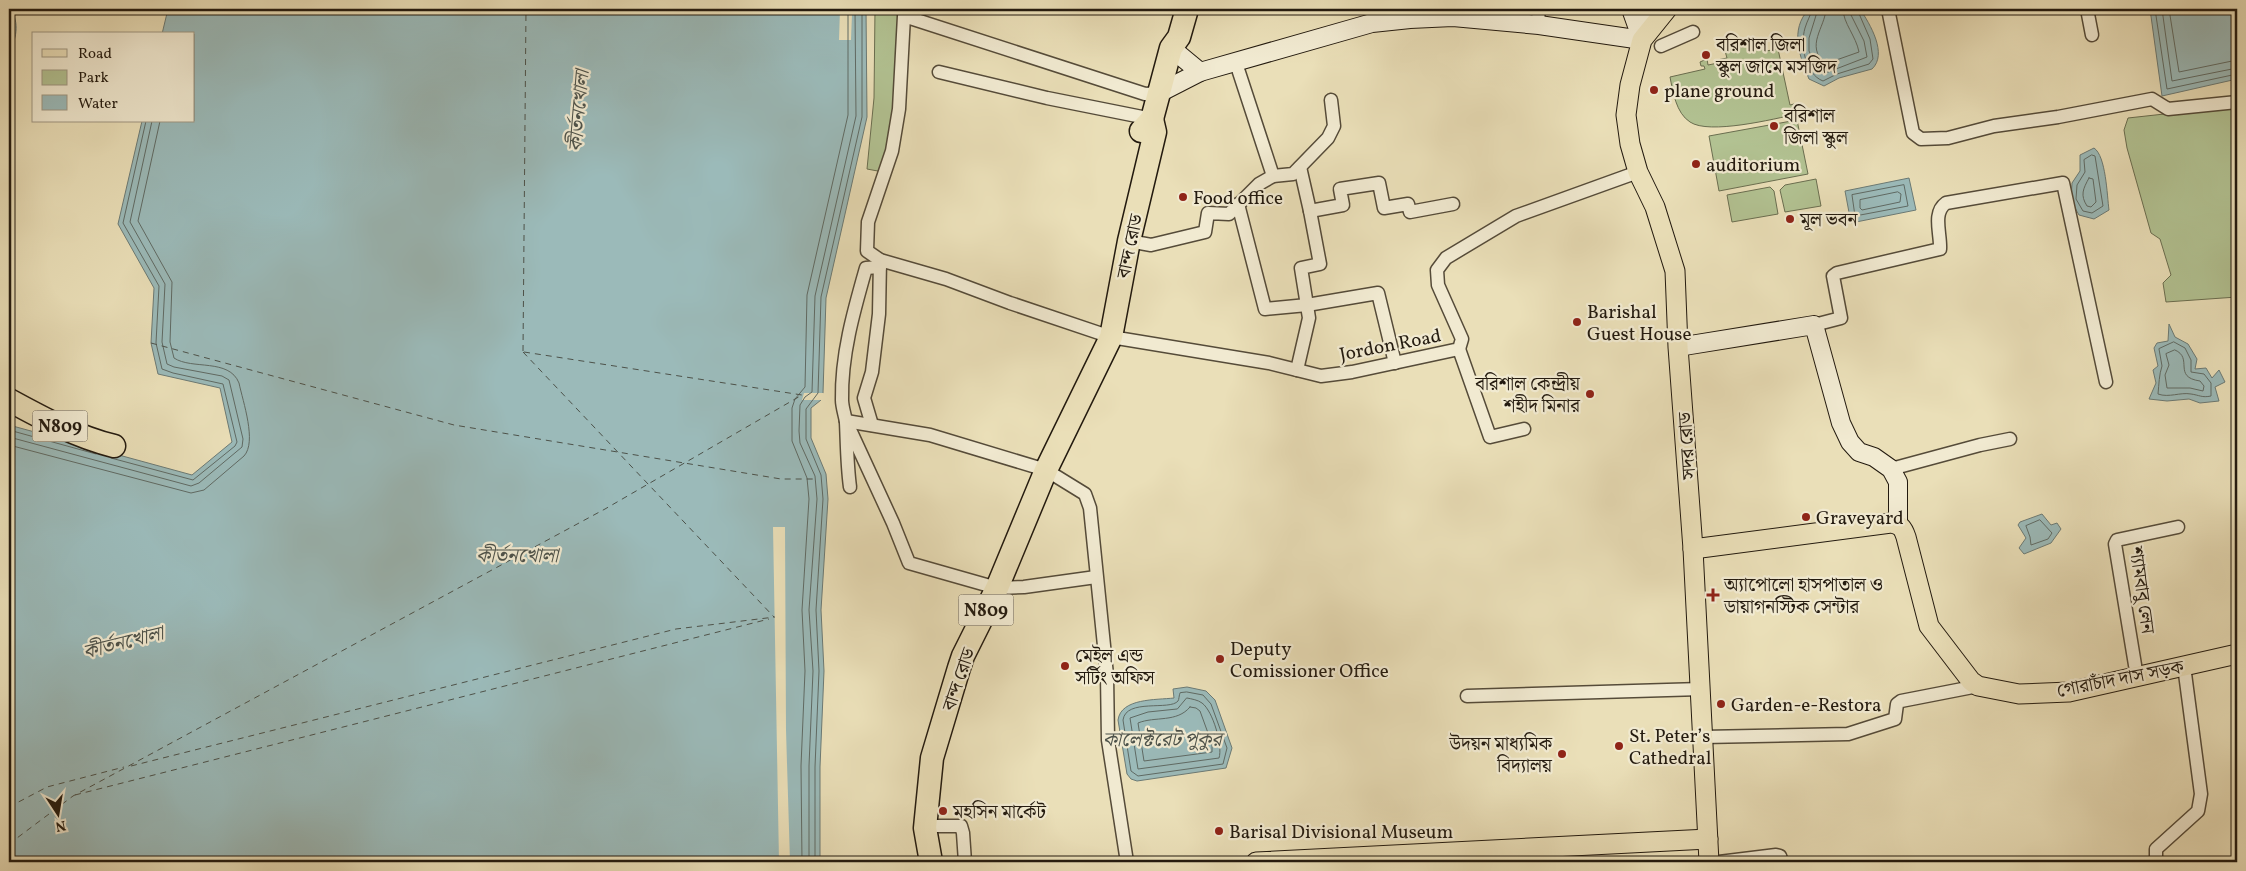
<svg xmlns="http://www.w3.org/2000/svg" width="2246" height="871" font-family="Vollkorn,'Noto Serif Bengali',serif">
<rect width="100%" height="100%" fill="#eadfb8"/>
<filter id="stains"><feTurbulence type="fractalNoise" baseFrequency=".004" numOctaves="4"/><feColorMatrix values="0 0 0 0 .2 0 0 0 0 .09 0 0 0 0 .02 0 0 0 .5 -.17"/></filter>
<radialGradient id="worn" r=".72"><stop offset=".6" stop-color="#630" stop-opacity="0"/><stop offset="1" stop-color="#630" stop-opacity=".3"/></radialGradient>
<!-- green -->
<g fill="#b2c292" stroke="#6a6e50">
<polygon points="875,9 900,9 893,113 883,172 867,169 874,98"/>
<path d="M 1764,42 L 1766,51 L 1778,49 L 1790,105 L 1794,104 L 1797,114 C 1774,119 1709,135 1690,122 C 1676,113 1673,92 1670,77 L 1705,69 L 1704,66 L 1701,66 L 1700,62 L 1707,59 L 1708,65 L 1718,63 L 1717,60 L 1727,58 L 1725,51 Z"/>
<polygon points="2237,106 2237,297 2166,302 2163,283 2171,275 2160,239 2151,233 2127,148 2124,130 2128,118"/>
<polygon points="1797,120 1808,174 1719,191 1709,136"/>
<polygon points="1816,179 1821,206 1785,212 1780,190 1785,185"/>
<polygon points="1770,187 1774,191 1778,214 1732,222 1727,195"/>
</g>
<!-- water -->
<g fill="#9bbab9" stroke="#6b7a75">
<path d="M 9,9 C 19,17 18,39 9,50 Z"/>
<polygon points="168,9 866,9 867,117 826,298 823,393 821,400 811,408 811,438 826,474 828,499 821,610 824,671 820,767 820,862 9,862 9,425 192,475 232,442 220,388 158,374 151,343 154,288 118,224 142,121 194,121 194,34 162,34"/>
<path d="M 1809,9 L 1860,9 C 1870,24 1888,54 1872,69 L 1839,78 L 1824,86 L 1809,79 C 1800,57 1789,30 1809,9 Z"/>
<polygon points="2150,9 2237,9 2237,79 2162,96"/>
<path d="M 2094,148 C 2106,156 2107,195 2109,210 L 2094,219 L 2079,215 L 2071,201 L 2072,183 L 2080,171 L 2080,155 Z"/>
<polygon points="1909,178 1916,210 1851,223 1845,191"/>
<polygon points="2169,324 2175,337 2188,344 2197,359 2195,369 2206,368 2212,378 2219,370 2225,382 2215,387 2219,401 2200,403 2189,399 2167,401 2149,399 2156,383 2153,370 2158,366 2154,348 2157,343 2168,341"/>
<polygon points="2042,514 2051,525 2057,523 2061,529 2051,543 2024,554 2019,548 2026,538 2018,525 2020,522"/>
<path d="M 1187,687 L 1206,691 L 1215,700 L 1232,748 L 1226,768 L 1137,781 L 1131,779 L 1127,774 L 1118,720 C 1121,698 1156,700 1174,698 L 1173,689 Z"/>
</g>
<!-- pier -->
<g fill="#eadfb8">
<polygon points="840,9 866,9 866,14 852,14 851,40 839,40"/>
<polygon points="804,393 823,393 826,394 824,400 802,400"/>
<polygon points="773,527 785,527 786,730 790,862 779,862"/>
</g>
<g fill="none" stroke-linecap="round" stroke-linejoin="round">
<!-- shore -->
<g stroke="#5f6a64" stroke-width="1">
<path d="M 1812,9 C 1811,15 1807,21 1805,28 C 1800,45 1805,74 1823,81 L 1837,74 L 1869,64 L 1873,59 L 1870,39 L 1857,9"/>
<polyline points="1818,9 1809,38 1809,51 1818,71 1823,74 1867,57 1864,41 1851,15 1850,9"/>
<path d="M 1826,9 C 1825,28 1805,45 1825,64 L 1859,52 C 1856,36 1843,23 1843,9"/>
<polyline points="2155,9 2167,89 2237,74"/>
<polyline points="2162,9 2172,81 2237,68"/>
<polyline points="2169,9 2179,72 2237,60"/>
<polygon points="2092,155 2095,156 2103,206 2092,213 2083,211 2076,199 2077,185 2085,172 2084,160"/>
<path d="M 2089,178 L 2093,179 L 2096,202 L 2091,207 L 2087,206 C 2080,195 2083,189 2089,178 Z"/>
<polygon points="1904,185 1908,206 1855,216 1852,195"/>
<polygon points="1898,192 1901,194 1900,202 1862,210 1860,208 1860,200"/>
<path d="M 2174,342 L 2185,348 L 2191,360 L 2191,372 L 2204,374 L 2211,383 L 2211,396 C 2202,398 2199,395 2191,394 C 2180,392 2169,398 2158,394 C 2159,384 2159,375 2162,366 L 2159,349 Z"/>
<path d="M 2175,350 C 2194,358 2172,377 2200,381 L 2204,386 L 2203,391 L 2190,388 L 2167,388 L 2165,375 L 2169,365 L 2166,354 Z"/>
<polyline points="9,430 96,454"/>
<polyline points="9,437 191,486 199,483 242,447 243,439 229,380 222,376 174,367 167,364 162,342 165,284 130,222 152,121"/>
<path d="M 9,445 L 191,493 L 204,490 L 244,456 C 257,442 243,402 239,383 C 229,358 192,370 174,358 L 170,342 L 172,282 L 138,221 L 160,121"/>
<polyline points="111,458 193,480 235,446 237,442 223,384 173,373 162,369 156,343 159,286 123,223 146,121"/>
<polygon points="2040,520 2052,533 2048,539 2031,545 2030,537 2026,526"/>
<path d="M 1187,692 L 1203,695 L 1211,704 L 1227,748 L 1223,764 L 1138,776 L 1131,771 L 1123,720 C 1126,698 1170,711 1178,701 C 1179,700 1179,695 1180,693 Z"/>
<path d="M 1187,698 C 1192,699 1198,700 1202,703 C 1213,711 1223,746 1219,758 L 1138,769 L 1130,718 L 1148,712 L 1177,709 Z"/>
<path d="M 1190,707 L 1196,708 L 1200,711 L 1212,744 L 1212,752 L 1144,761 L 1138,723 C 1155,716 1177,723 1190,707 Z"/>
<polyline points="802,862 801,766 805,671 802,610 809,499 807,478 792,441 792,408 795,399 805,387 807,295 848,115 848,9"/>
<polyline points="809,862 809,766 813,671 809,610 817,499 815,476 800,443 799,431 800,405 805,397 812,392 815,296 856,116 855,9"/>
<polyline points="815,862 815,767 819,671 816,610 823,499 821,475 806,439 806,409 818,393 821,297 862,117 862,9"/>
</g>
<!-- ferry -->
<g stroke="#4d524a" stroke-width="1" stroke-dasharray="6 5" stroke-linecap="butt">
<polyline points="151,343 454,425 781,479 813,479"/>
<polyline points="523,351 526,9"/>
<polyline points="523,352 774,617"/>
<polyline points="524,352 802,395"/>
<polyline points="131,766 676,629 775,617"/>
<polyline points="75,795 769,619"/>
<polyline points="9,807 47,787 124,767"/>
<polyline points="9,844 73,796 605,509 802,395"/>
</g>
<defs>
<g id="street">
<polyline points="1538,9 1539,25"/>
<polyline points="1888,9 1913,133 1921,139 1948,138 1994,126 2058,117 2152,99 2168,109 2237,102"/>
<polyline points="2087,9 2092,35"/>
<polyline points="1661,46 1693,32"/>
<polyline points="1236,63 1273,176"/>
<polyline points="939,72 1047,98 1152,119"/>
<polyline points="1159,93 1145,94 904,16 899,109 892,151 868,222 867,251 880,260 946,279 1010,303 1111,337 1269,363 1321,376 1352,372 1459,349 1462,339 1438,285 1437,270 1446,258 1516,216 1638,172"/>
<polyline points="1300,167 1310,211 1343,205 1340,189 1379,183 1384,208 1408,204 1410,212 1453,204"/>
<polyline points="1238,204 1265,309 1307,305 1378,293 1395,363"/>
<polyline points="1129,241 1151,245 1205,232 1208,213 1229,214 1259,184 1273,176 1293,174 1328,138 1334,126 1331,100"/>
<path d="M 1814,325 L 1841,318 L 1833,276 L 1837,273 L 1940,249 C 1941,234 1932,213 1946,203 L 2063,183 L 2106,382"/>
<polyline points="1459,349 1490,437 1524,429"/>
<polyline points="1297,370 1309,318 1301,268 1320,264 1310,211"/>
<polyline points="846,421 930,435 1046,470 1085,494 1090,508 1107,675 1108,740 1127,862"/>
<polyline points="846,421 893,523 909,563 997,588 1024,587 1096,577"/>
<polyline points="872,425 864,398 872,372 879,314 880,260"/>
<polyline points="1891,469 1980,445 2010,439"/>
<path d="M 850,487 C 847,465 847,444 846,422 C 845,415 842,407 842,400 C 841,355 854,310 866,268 L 880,267"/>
<polyline points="2137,677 2115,544 2117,540 2178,527"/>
<polyline points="1467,696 1701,689"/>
<polyline points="1703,737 1848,734 1895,719 1897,704 1901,701 1978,686"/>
<polyline points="925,826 961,826 963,833 965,862"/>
<polyline points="1719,862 1776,855 1780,856 1782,862"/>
<polyline points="2156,862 2156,849 2198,811 2201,794 2184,666"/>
</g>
<g id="secondary">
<polyline points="1631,9 1642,40"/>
<polyline points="1642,37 1645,9"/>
<polyline points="1171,48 1200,72"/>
<polyline points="1159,93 1200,72 1372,23 1410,19 1453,17 1539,25 1642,40"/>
<polyline points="1678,347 1814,325 1841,423 1850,442 1859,452 1874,457 1891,469 1898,482 1898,524"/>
</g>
<g id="primary">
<polyline points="1667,9 1642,40 1630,85 1626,115 1630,144 1638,172 1655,207 1675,271 1678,347 1693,549 1709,862"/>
<path d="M 1693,549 L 1891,523 C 1901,525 1903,528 1906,537 L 1929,626 L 1971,681 L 1978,686 L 2019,694 L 2069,692 L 2237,654"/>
<polyline points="1256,862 1708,839"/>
</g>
<g id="highway">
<polyline points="1141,131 1152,119 1171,48 1179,37 1187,9"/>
<path d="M 9,400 C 42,418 77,437 114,446"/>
<polyline points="931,862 925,828 932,758 959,668 963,656 997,588 1046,470 1111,337 1129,241 1155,132 1152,119"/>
</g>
</defs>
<!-- street casing -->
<use href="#street" stroke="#554b39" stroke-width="15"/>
<!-- secondary casing -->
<use href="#secondary" stroke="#231a0f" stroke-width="20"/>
<!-- primary casing -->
<use href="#primary" stroke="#231a0f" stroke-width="21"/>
<!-- highway casing -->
<use href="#highway" stroke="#231a0f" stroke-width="25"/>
<!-- street -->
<use href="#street" stroke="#f1ead1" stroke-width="12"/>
<!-- secondary -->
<use href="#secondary" stroke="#f1ead1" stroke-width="18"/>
<!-- primary -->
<use href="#primary" stroke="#eadfb8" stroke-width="19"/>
<!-- highway -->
<use href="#highway" stroke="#eadfb8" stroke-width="22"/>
</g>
<!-- markers -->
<g fill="#8f2418" stroke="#f1ead1" stroke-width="2">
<circle cx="1706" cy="55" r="5"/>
<circle cx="1654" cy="90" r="5"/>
<circle cx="1774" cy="126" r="5"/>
<circle cx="1696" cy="164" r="5"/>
<circle cx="1183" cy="197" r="5"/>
<circle cx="1790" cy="219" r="5"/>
<circle cx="1577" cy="322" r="5"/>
<circle cx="1590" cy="394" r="5"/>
<circle cx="1806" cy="517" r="5"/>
<path d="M1710.5 587.5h5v5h5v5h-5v5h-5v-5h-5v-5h5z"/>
<circle cx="1220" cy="659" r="5"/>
<circle cx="1065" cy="666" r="5"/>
<circle cx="1721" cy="704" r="5"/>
<circle cx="1619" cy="746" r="5"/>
<circle cx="1562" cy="754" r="5"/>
<circle cx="943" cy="811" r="5"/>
<circle cx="1219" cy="831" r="5"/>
</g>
<g text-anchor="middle" stroke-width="4.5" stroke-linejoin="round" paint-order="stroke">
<!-- shield labels -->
<g fill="#f1ead1" stroke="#615849" stroke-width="1">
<rect x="32.5" y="410.5" width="55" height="31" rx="4"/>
<rect x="958.5" y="594.5" width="55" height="31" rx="4"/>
</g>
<g font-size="18" font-weight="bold" fill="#231a0f">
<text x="60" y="432">N809</text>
<text x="986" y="616">N809</text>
</g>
<!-- poi labels -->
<g font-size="19" fill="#231a0f" stroke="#f1ead1" text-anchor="start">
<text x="1716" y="51">বরিশাল জিলা<tspan x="1716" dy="22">স্কুল জামে মসজিদ</tspan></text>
<text x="1664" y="97">plane ground</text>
<text x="1784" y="122">বরিশাল<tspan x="1784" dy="22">জিলা স্কুল</tspan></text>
<text x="1706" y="171">auditorium</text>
<text x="1193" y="204">Food office</text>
<text x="1800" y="226">মূল ভবন</text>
<text x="1587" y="318">Barishal<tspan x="1587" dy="22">Guest House</tspan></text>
<text x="1580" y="390" text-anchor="end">বরিশাল কেন্দ্রীয়<tspan x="1580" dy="22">শহীদ মিনার</tspan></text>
<text x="1816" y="524">Graveyard</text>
<text x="1724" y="591">অ্যাপোলো হাসপাতাল ও<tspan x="1724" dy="22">ডায়াগনস্টিক সেন্টার</tspan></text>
<text x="1230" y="655">Deputy<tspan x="1230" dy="22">Comissioner Office</tspan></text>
<text x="1075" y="662">মেইল এন্ড<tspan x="1075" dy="22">সর্টিং অফিস</tspan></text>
<text x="1731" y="711">Garden-e-Restora</text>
<text x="1629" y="742">St. Peter’s<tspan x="1629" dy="22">Cathedral</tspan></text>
<text x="1552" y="750" text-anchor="end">উদয়ন মাধ্যমিক<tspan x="1552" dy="22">বিদ্যালয়</tspan></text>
<text x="953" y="818">মহসিন মার্কেট</text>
<text x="1229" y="838">Barisal Divisional Museum</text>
</g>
<!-- street labels -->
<g font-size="19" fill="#231a0f" stroke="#f1ead1">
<text transform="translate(1129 246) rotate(-78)" y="7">বান্দ রোড</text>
<text transform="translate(1390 344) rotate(-11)" y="7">Jordon Road</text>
<text transform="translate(1686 446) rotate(-94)" y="7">সদর রোড</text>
<text transform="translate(2143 590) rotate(82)" y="7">শ্যামবাবু লেন</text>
<text transform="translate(2120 678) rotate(-11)" y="7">গোরাচাঁদ দাস সড়ক</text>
<text transform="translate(958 679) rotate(-71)" y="7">বান্দ রোড</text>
</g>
<!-- water labels -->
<g font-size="20" font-style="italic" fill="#4d524a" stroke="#f1ead1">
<text transform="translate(578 111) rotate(-85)" y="7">কীর্তনখোলা</text>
<text x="517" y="562">কীর্তনখোলা</text>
<text transform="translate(123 642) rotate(-14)" y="7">কীর্তনখোলা</text>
<text x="1162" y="746">কালেক্টরেট পুকুর</text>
</g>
</g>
<!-- margin -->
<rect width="2246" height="871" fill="none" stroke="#eadfb8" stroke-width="30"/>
<rect x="10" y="10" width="2226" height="851" fill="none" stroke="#231a0f" stroke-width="2.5"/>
<rect x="15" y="15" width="2216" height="841" fill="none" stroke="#231a0f"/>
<!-- legend -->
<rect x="32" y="32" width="162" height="90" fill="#f1ead1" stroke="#9f9783"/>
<rect x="42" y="49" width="25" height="8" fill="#eadfb8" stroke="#9f9783"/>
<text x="78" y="58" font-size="15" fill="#231a0f">Road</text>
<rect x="42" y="70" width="25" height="15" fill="#b2c292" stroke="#9f9783"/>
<text x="78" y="82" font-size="15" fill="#231a0f">Park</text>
<rect x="42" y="95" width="25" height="15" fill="#9bbab9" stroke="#9f9783"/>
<text x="78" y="108" font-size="15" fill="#231a0f">Water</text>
<!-- north arrow -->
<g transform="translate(58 814) rotate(168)" stroke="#f1ead1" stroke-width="4" paint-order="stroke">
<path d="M0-4L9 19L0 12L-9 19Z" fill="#231a0f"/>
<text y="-8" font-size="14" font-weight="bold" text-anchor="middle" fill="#231a0f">N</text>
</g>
<rect width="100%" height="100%" filter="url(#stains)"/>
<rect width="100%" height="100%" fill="url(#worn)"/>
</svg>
